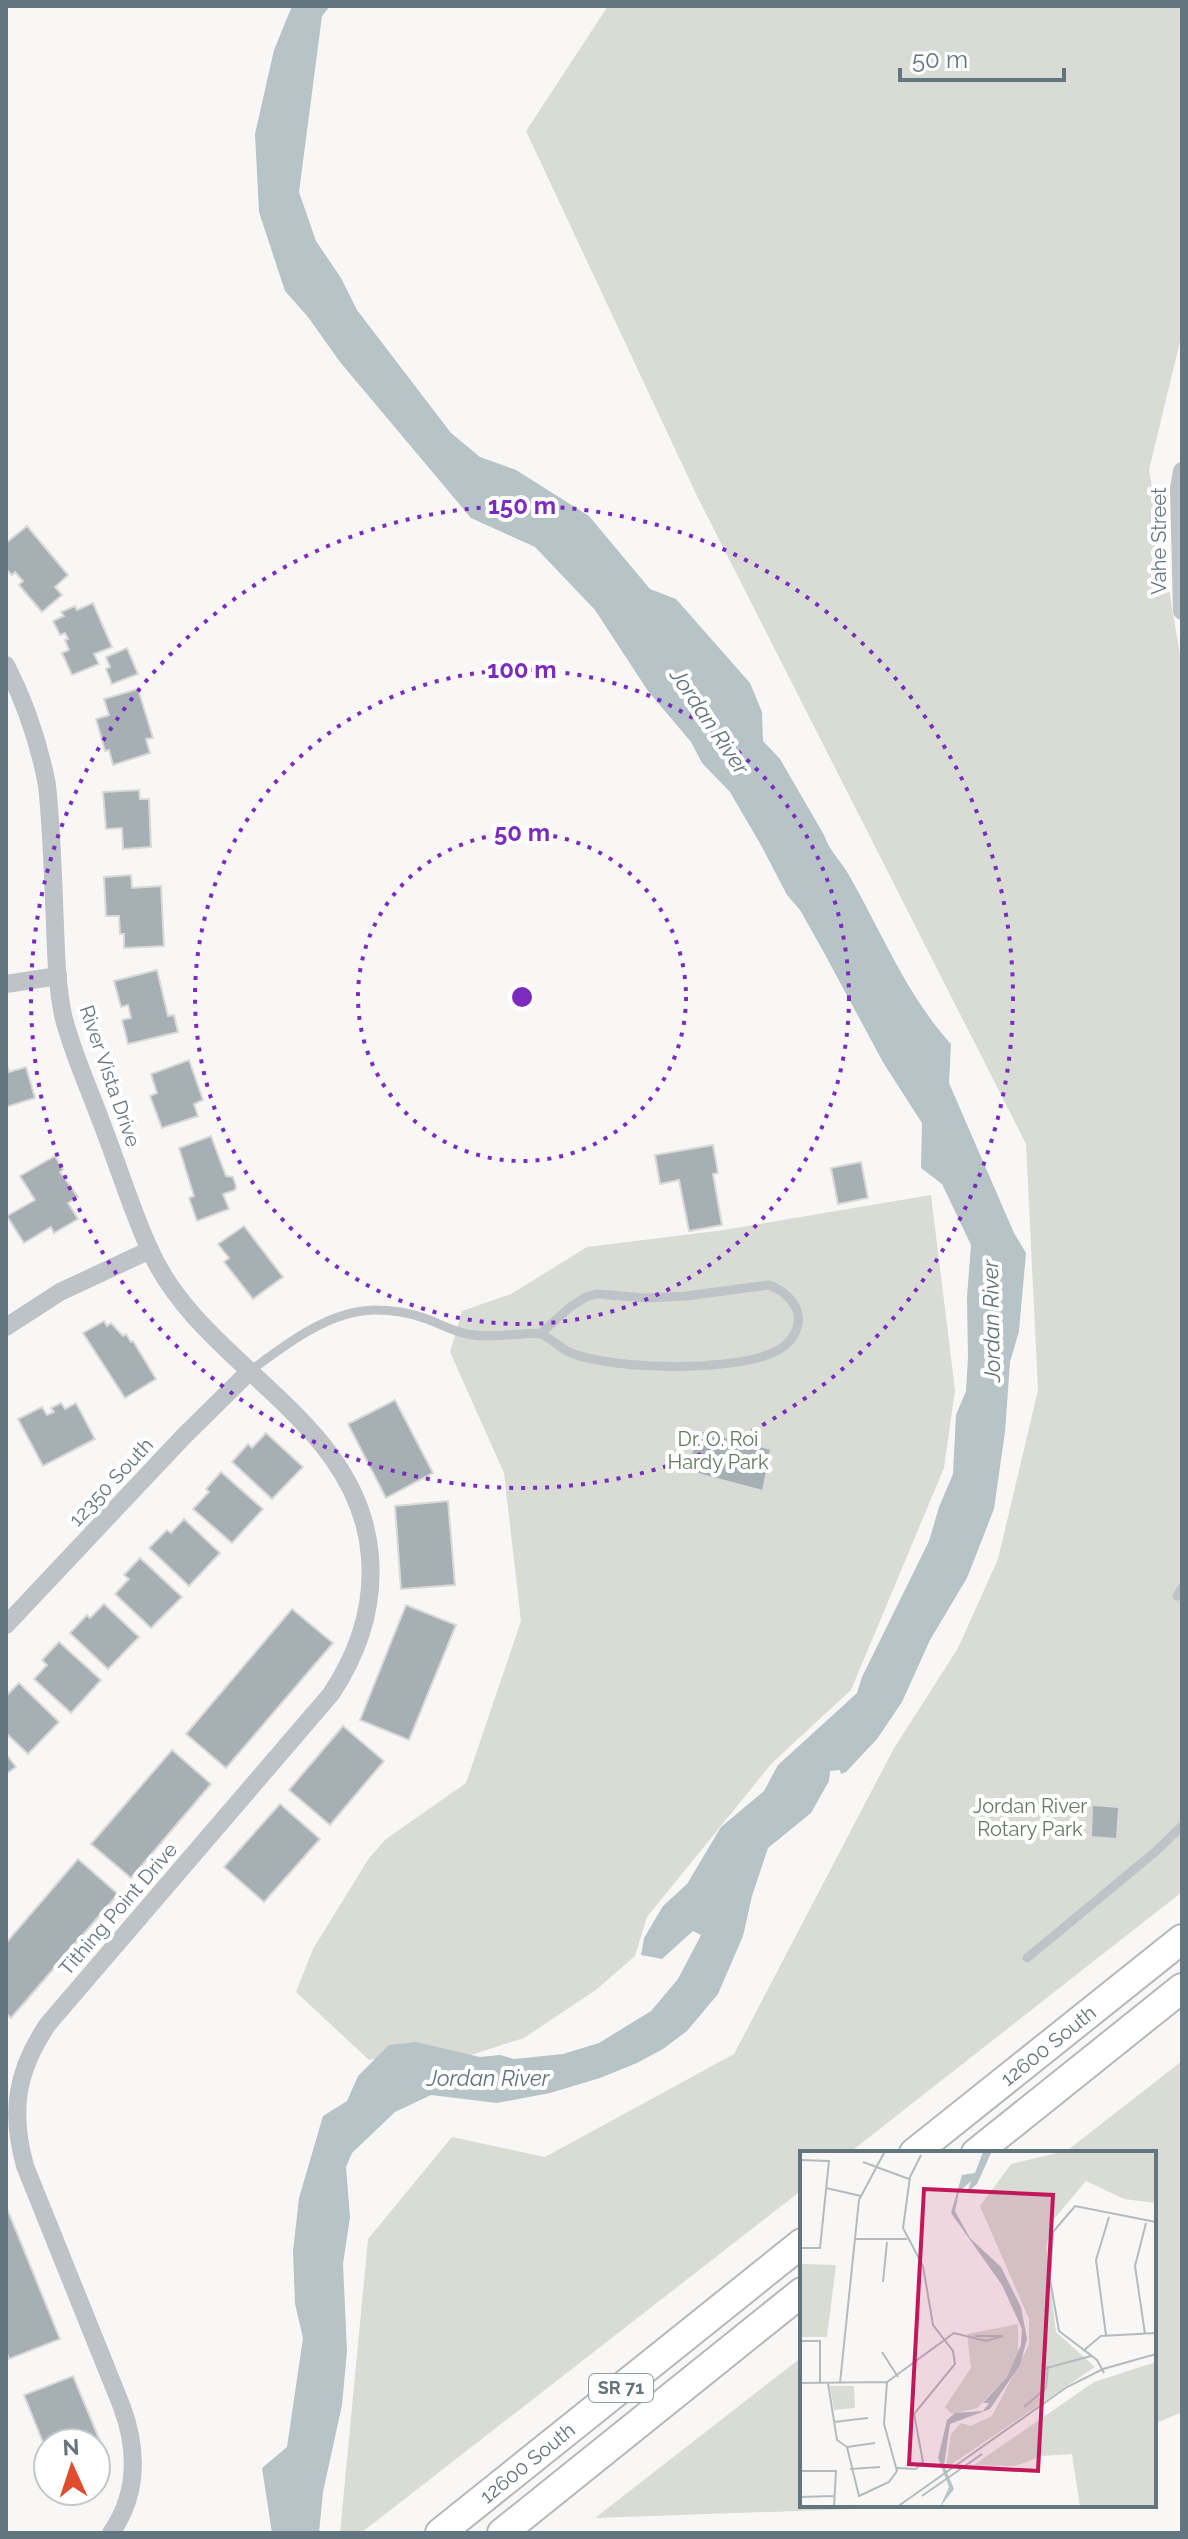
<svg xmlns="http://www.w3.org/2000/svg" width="1188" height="2539" font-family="Raleway,sans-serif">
<rect width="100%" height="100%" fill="#f8f7f5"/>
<!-- green -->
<g fill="#d8dcd4">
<polygon points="608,6 1182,6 1182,333 1149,470 1182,667 1182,1892 849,2153 802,2153 802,2190 361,2533 340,2533 368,2239 452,2137 545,2157 734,2054 893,1750 958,1648 998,1559 1038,1390 1026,1144 697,496 526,131"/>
<polygon points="931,1195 955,1390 944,1468 851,1690 772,1763 647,1917 635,1956 597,1989 524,2038 452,2061 419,2050 369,2060 296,1992 313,1949 369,1858 386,1839 466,1783 521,1621 504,1473 450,1352 462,1311 511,1294 587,1247 724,1230"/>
<polygon points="1182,2061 1182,2412 1154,2424 1154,2153 1064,2153"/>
<polygon points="802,2357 802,2505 967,2505 595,2518"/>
</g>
<!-- water -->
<path fill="#b6c4c7" d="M 292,6 L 330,6 L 322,16 L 299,192 L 316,241 L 341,278 L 357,310 L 451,433 L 480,457 L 516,470 L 589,516 L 650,589 L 676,599 L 750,683 L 762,712 L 763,741 L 780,759 L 824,835 C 830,852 842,862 850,877 C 882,933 907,996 951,1044 L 949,1083 L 1014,1233 L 1026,1253 L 1019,1331 L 1010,1362 L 1005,1432 L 994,1509 L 967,1578 L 930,1640 L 902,1702 L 877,1739 L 846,1772 L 841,1774 L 840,1770 L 830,1771 L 829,1781 L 811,1813 L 768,1848 L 752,1896 L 743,1936 L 718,1994 L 687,2031 L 663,2049 L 637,2063 L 600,2078 L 550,2093 L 497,2103 L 431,2095 L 395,2112 L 352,2153 L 346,2167 L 350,2217 L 343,2264 L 347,2351 L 342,2405 L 323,2492 L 319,2533 L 272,2533 L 262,2468 L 287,2447 L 303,2338 L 295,2304 L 293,2251 L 299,2198 L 323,2116 L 347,2101 L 358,2076 L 389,2045 L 416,2042 L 480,2057 L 500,2055 L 514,2059 L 563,2054 L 599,2043 L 651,2011 L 678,1979 L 701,1935 L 693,1931 L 662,1959 L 641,1955 L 644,1938 L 663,1906 L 687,1884 L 721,1827 L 764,1791 L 778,1765 L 857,1693 L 862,1677 L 929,1541 L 939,1507 L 953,1474 L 956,1415 L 966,1391 L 968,1357 L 967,1297 L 971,1245 L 942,1184 L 921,1168 L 922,1123 L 884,1064 L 822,949 L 800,910 L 787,895 L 762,847 L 730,792 L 702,763 L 691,742 L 648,691 L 595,610 L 535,547 L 471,518 L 340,362 L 308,317 L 285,291 L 259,212 L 255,134 L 274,50 Z"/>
<!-- building -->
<g fill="#a5afb4" stroke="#d9d9d7" stroke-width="2">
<polygon points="27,526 68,575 55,587 62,595 42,612 19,585 23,581 15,572 12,575 6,569 6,543"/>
<polygon points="93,603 112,647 94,654 99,664 72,675 62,653 69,650 65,640 68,639 65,633 60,635 53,621 64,616 61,612 75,606 77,610"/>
<polygon points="127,648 138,674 112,684 106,669 110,667 106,657"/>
<polygon points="138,689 153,738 146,739 150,753 113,765 109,750 105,751 96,719 109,715 104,699"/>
<polygon points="139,790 140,799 149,799 151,847 123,849 122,828 106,829 103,792"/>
<polygon points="131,875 132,888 161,886 164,946 124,948 124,934 120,934 119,916 106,916 104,877"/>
<polygon points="157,970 168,1016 174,1015 178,1032 128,1044 122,1020 131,1018 128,1005 121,1007 114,981"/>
<polygon points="189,1060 203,1100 194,1104 198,1116 162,1128 150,1096 157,1093 151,1074"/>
<polygon points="6,1063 9,1072 26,1067 35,1098 6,1107"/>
<polygon points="211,1136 226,1176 233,1177 236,1186 235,1190 223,1194 229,1209 197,1221 189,1198 194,1196 179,1148"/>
<polygon points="713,1145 718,1173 713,1174 722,1225 689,1231 679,1180 660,1184 655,1155"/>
<polygon points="55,1156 63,1170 60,1172 78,1197 68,1203 78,1219 54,1233 51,1227 24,1243 7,1216 35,1200 20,1176"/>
<polygon points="861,1162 868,1198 838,1204 831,1168"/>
<polygon points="244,1226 283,1277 253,1299 224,1262 229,1258 218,1244"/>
<polygon points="104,1321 107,1326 111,1323 123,1336 126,1334 131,1342 133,1341 156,1379 125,1398 83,1333"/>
<polygon points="395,1400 433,1473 386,1498 348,1424"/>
<polygon points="61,1403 65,1409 76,1403 95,1439 43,1466 18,1419 42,1407 47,1415 54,1412 51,1408"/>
<polygon points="698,1430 771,1449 763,1491 687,1471"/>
<polygon points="266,1433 303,1467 272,1499 232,1462 248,1444 252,1448"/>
<polygon points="221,1472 263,1509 232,1543 193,1509 209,1492 206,1489"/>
<polygon points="448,1501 455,1585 401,1589 395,1506"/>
<polygon points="184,1519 220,1553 189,1586 149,1548 167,1530 171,1533"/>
<polygon points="140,1558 182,1597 151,1628 115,1594 129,1579 124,1575"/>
<polygon points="104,1604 139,1637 108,1669 70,1633 87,1615 90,1618"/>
<polygon points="406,1605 456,1625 409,1740 360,1720"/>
<polygon points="292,1609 333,1643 226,1768 186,1734"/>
<polygon points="59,1642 101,1680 71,1713 34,1679 47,1665 42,1660"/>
<polygon points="19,1683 59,1722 28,1754 6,1733 6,1696"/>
<polygon points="343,1726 384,1761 330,1825 289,1790"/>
<polygon points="172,1750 211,1784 131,1878 91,1844"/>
<polygon points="6,1754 16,1767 6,1774"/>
<polygon points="280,1804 320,1839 264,1902 224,1867"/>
<polygon points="1092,1805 1119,1807 1117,1839 1091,1837"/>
<polygon points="78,1859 118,1894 11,2018 6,2013 6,1943"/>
<polygon points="6,2206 60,2339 9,2359 6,2351"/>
<polygon points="73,2376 105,2453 96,2456 96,2443 48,2443 48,2455 24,2395"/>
</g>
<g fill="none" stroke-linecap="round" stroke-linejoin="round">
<defs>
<g id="primary">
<path id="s1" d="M 914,2153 L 1182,1939"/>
<polyline points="976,2153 1182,1988"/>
<path id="s2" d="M 440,2533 L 802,2243"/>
<polyline points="502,2533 802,2292"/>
</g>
</defs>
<!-- primary casing -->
<use href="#primary" stroke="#b2b8bb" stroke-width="32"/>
<!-- service -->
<g stroke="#bec3c7" stroke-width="9">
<path d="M 250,1371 C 285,1345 328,1311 374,1310 C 391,1310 411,1313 427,1319 C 440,1324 453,1331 467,1334 C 485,1338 504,1335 522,1334 C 527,1334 535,1332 540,1334 C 551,1337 560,1349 571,1353 C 613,1370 742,1373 780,1349 C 794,1340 803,1324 796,1308 C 790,1296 780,1289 769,1285 L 686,1296 L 647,1298 L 596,1294 L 586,1297 L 570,1307 L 540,1334"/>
<polyline points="1177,1596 1182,1588"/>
<polyline points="1027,1958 1155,1852 1182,1826"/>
</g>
<!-- minor -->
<g stroke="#bec3c7" stroke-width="18">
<polyline points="1182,471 1179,488 1182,611"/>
<path d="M 6,665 C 26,704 39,743 47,785 C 52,832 53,878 55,925 C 56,954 57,986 63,1015 C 72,1052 89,1088 102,1124 C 118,1165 131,1208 149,1248 C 200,1366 360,1418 370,1557 C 374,1608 359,1652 331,1694 L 48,2024 C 16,2071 10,2112 25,2166 L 122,2407 C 138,2451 138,2494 111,2533"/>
<polyline points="6,984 58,976"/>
<polyline points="6,1327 60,1292 150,1250"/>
<polyline points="6,1625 184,1436 250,1371"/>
</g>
<!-- primary -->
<use href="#primary" stroke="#fff" stroke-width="28"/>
</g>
<!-- distance rings -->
<g fill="none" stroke="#7b2cbf" stroke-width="4" stroke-dasharray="4 8">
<circle cx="522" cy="997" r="164"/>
<circle cx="522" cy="997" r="327"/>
<circle cx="522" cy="997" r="491"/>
</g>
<g text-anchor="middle" stroke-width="8" stroke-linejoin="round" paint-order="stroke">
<!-- shield labels -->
<rect fill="#fff" stroke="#929ea5" stroke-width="2" x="589" y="2374" width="64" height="28" rx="6"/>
<g font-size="18" font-weight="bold" fill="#63757f">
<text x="621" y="2394">SR 71</text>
</g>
<!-- street labels -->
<g font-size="20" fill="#63757f" stroke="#fff">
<text transform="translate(1159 541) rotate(-90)" y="7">Vahe Street</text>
<text transform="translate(110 1076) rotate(71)" y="7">River Vista Drive</text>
<text transform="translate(111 1482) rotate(-47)" y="7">12350 South</text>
<text transform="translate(118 1909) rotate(-49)" y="7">Tithing Point Drive</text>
<text dy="7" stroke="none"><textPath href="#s1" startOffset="172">12600 South</textPath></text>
<text dy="7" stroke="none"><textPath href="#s2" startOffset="112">12600 South</textPath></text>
</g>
<!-- park labels -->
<g font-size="20" fill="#677762" stroke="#fff">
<text x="718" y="1446">Dr. O. Roi<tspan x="718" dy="23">Hardy Park</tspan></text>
<text x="1030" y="1813">Jordan River<tspan x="1030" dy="23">Rotary Park</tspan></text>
</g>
<!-- water labels -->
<g font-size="22" font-style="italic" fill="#5e747a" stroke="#fff">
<text transform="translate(710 721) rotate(56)" y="8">Jordan River</text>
<text transform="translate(991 1321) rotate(-91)" y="8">Jordan River</text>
<text x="488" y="2086">Jordan River</text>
</g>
</g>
<!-- overview -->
<g transform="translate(800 2151)">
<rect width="356" height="356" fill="#f8f7f5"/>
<path d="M 266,0 L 356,0 L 356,52 L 324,48 L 286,30 L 254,68 L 246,95 L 256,181 L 295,216 L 146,317 L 151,283 L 161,272 L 171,275 L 192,265 L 229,194 L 229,168 L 180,55 L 211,13 ZM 1,113 L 36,114 L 27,186 L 1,186 ZM 218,173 L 218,202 L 207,226 L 177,257 L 152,263 L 145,256 L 171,217 L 167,183 ZM 356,211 L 356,356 L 280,356 L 272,303 L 242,305 L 215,315 L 174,314 L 294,231 ZM 30,235 L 54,235 L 55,257 L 34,259 Z" fill="#d8dcd4"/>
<path d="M 192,0 L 177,33 L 167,42 L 171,30 L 159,41 L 155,60 L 170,87 L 201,116 L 221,156 L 227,188 L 220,214 L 190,258 L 150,273 L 144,314 L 154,338 L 140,356 L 149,336 L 138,307 L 147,269 L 155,262 L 183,260 L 189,252 L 183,252 L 207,226 L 221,194 L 222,178 L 202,134 L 151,62 L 162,24 L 175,22 L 183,1 Z" fill="#b6c4c7"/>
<path fill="none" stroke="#b3bbbf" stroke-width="2" d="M 0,9 L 29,10 L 20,97 L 0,97M 63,11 L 109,28M 26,37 L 61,45M 55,88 L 107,88M 83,131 L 87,91M 345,183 L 335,115 L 346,72M 306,184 L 296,109 L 309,66M 0,190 L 20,190 L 20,232M 283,200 L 301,185 L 356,182M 82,201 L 98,226M 243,218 L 291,205M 304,222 L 297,209 L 259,180 L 250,128 L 253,81 L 275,55 L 356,71M 0,232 L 87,231 L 154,182 L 186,190 L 203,185 L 175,185M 28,232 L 37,289 L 47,296 L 59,345 L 89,331 L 97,320 L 84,273 L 87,231M 40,232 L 59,49 L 85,0M 224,256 L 246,237 L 248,215M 34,271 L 68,267M 47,296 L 75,292M 97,317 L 116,318 L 123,311 L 114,263 L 155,213 L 153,200 L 133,174 L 123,115 L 103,77 L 110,26 L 121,4M 50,318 L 80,316M 0,326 L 0,320 L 36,320 L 34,356M 122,345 L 182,303M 0,346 L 34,345M 97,356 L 267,236 L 303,218 L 356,203"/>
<path fill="#c2185b" fill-opacity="0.15" stroke="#c2185b" stroke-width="4" d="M 124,38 L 253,44 L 238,320 L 109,313 Z"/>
<rect width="356" height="356" fill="none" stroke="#63757f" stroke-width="4"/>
</g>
<circle cx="522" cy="997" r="12" fill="#7b2cbf" stroke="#fff" stroke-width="4"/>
<g font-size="24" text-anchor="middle" font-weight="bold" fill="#7b2cbf" stroke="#fff" stroke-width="8" stroke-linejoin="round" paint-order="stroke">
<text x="522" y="514">150 m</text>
<text x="522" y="678">100 m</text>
<text x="522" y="841">50 m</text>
</g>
<!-- border -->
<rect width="1188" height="2539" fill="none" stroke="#63757f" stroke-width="16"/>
<!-- north arrow -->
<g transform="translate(72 2467) rotate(357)"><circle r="38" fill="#ffffff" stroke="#c1c8cc" stroke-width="2"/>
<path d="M0-6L14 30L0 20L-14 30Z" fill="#e04c2d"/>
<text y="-12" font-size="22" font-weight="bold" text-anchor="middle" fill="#63757f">N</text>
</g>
<!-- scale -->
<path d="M900 68v12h164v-12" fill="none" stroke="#63757f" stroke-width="4"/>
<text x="912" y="68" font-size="24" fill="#63757f" stroke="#ffffff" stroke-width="6" paint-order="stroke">50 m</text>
</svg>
